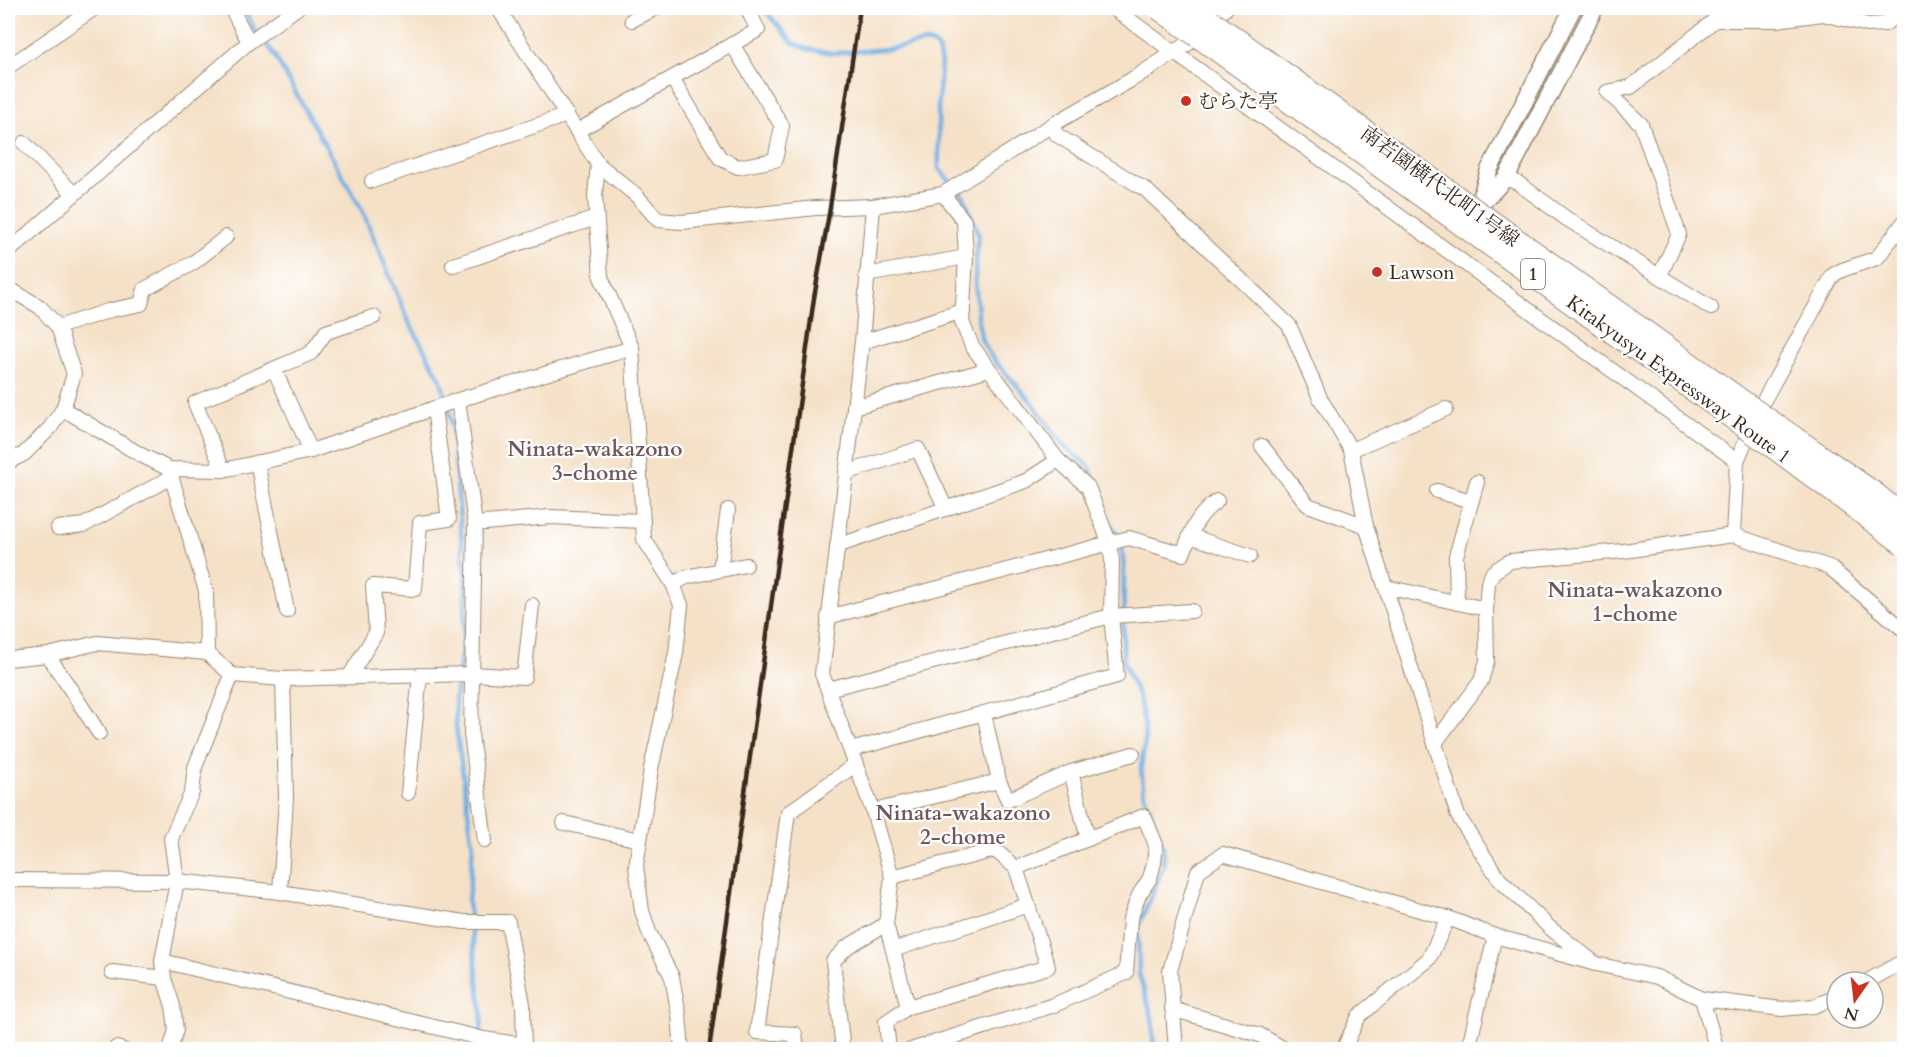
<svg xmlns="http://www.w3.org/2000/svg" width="1912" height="1057" font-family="Cardo,'Noto Serif JP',serif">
<rect width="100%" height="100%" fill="#fff"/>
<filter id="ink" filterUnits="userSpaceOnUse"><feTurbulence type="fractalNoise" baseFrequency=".0167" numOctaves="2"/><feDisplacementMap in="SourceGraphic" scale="12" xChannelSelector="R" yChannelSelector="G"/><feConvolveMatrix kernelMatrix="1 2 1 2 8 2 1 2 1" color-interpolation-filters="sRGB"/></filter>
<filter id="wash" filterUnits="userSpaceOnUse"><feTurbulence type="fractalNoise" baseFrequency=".008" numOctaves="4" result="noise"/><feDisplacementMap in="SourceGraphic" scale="24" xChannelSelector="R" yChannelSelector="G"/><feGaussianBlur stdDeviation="1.35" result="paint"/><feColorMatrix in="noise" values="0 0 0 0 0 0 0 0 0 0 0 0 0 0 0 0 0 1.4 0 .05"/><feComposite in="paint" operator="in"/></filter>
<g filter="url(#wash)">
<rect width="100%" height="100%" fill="#f5e1c7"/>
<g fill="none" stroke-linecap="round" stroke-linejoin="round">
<!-- stream -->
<g stroke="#70ade2" stroke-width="4.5">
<polyline points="244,8 254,29 272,51 362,210 408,320 441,380 452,424 466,591 463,643 455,698 456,727 473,845 468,902 482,1013 480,1050"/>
<polyline points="763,8 792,42 807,49 833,53 888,49 927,42 933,44 938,49 941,64 938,106 939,169 964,197 979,236 977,243 975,280 979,326 981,338 986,348 993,359 1031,401 1064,446 1089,466 1103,500 1109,522 1121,541 1124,567 1123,659 1127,671 1139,698 1144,725 1145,741 1141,767 1144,795 1163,846 1164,865 1138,928 1139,974 1152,1017 1154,1050"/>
</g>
</g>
</g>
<g filter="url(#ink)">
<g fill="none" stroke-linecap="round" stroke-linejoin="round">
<defs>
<g id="minor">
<polyline points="231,8 249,42"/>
<polyline points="498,8 598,164 637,196 658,220 682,222 816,208 873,206 943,194 1052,125 1131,80 1197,38 1226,8"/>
<polyline points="1113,8 1737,461"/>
<polyline points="632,20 656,8"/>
<polyline points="1715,20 1776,20 1823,14 1868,25 1885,24 1891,19 1898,8"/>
<polyline points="8,67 95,8"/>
<polyline points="672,78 720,158 738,167 775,160 782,126 732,44"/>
<polyline points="1052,125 1057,135 1146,190 1289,325 1320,398 1351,450 1366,526 1458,816 1499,879 1550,928 1596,964"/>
<polyline points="577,131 758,30 747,8"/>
<polyline points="24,143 74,194"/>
<polyline points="598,164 595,196 601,277 632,348 644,539 673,584 681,605 676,653 651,769 636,866 642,911 649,932 672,977 679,1015 682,1050"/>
<polyline points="1506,178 1518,183 1567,219 1711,308"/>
<polyline points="372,181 567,115"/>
<polyline points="873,206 862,342 822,674 873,811 892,877 886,924 908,1007 886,1022 889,1050"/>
<polyline points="8,252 249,42 297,8"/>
<polyline points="453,265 596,218"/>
<polyline points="866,275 966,257"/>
<polyline points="1660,275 1679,234 1641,124 1607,92 1631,87 1715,20 1720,8"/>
<polyline points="8,288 40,307 58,327 74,374 63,409 50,428 24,454 8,462"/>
<polyline points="58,327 111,310 141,304 145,289 193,263 226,237"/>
<polyline points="862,342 963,311"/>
<polyline points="274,369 311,451"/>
<polyline points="458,400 475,524 471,734 485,841"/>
<polyline points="854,407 989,369"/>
<polyline points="63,409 141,455 169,469 223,470 311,451 458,400 632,348"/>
<polyline points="1262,446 1308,505 1366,526"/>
<polyline points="1351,450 1446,409"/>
<polyline points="257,462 287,611"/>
<polyline points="169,469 206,591 207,653"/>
<polyline points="223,470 195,403 311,353 326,332 374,317"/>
<polyline points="846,473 918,449 946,509"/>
<polyline points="1437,491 1471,501"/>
<polyline points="475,524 550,517 643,521"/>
<polyline points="58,528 84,525 172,477"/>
<polyline points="1733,535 1737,461 1759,409 1833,275 1842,270 1877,258 1904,222"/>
<polyline points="1190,536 1250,556"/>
<polyline points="837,546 1026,481 1058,460"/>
<polyline points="720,570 728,510"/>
<polyline points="673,584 686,577 746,565"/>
<polyline points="1386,587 1486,609 1488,583 1493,572 1510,561 1624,551 1733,535 1829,567 1904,630"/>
<polyline points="1457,603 1456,556 1477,482"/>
<path d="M 828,617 L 1129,538 L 1183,554 C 1191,531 1197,515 1217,501"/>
<polyline points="48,655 99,733"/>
<polyline points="8,659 48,655 97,643 207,653 232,675 283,679 471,674 524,677 532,605"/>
<polyline points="349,677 376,633 373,586 415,589 420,523 449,519 434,408"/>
<polyline points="828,689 1111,616 1192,611"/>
<polyline points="984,714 999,781 1008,800 1071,772 1133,754"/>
<polyline points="1435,743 1481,681 1487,661 1486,609"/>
<polyline points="851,750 1117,676 1111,616 1112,560 1109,542 1088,487 1058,460 972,346 962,322 966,257 964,221 943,194"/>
<polyline points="1071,772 1088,839"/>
<polyline points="408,793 420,675"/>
<polyline points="873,811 999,781"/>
<polyline points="564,823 639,840"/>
<polyline points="892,877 995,850 1016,868 1144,816 1156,845 1154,863 1150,878 1139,895 1130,919 1126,973 1054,1005 911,1050"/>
<polyline points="8,880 177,881 280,892 464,922 508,922 523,1004 524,1050"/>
<polyline points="280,892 286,798 283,679"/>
<polyline points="893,950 1028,905"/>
<polyline points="162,961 484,1039 524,1045"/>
<polyline points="112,972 164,978"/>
<polyline points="1866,982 1904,961"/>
<polyline points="1702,999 1717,1050"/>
<polyline points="908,1007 1048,967 1016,868"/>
<polyline points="1172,1009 1260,1035 1286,1050"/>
<polyline points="116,1050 116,1048 123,1050"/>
<polyline points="170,1050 176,1030 173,1006 164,978 162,961 177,881 171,838 192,792 195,767 232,675"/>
<polyline points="797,1050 795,1034 757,1032 788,813 856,764"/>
<polyline points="843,1050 833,961 847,947 886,924"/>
<polyline points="1176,1050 1170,971 1198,871 1223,854 1448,918 1495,936 1596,964 1657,977 1702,999 1782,1009 1814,1006 1837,997"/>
<polyline points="1343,1050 1359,1016 1429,959 1448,918"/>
<polyline points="1468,1050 1495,936"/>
</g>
<g id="tertiary">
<polyline points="1479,203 1489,170 1573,8"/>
<polyline points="1471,221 1478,207 1506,178 1595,8"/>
</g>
</defs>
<!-- minor casing -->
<use href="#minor" stroke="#988672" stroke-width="16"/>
<!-- tertiary casing -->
<use href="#tertiary" stroke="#988672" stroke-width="19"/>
<!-- minor -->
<use href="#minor" stroke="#fff" stroke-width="14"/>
<!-- tertiary -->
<use href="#tertiary" stroke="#fff" stroke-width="16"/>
<!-- rail -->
<polyline stroke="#3b2a1e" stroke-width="4.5" points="709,1050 814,298 829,214 860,8"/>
<defs>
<g id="motorway-bridge">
<polyline points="1160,8 1775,447 1904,543"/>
<polyline points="1191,8 1757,413 1875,495 1904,519"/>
</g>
</defs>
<!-- motorway-bridge casing -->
<use href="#motorway-bridge" stroke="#988672" stroke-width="26" stroke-linecap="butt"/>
<!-- motorway-bridge -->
<use href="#motorway-bridge" stroke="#fff" stroke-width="24"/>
</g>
</g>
<!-- markers -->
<g fill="#c8321e" stroke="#fff" stroke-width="2">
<circle cx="1186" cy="101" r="6"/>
<circle cx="1377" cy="272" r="6"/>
</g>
<g text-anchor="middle" stroke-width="4.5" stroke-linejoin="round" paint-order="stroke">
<!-- shield labels -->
<rect fill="#fff" stroke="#766a62" stroke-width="1.5" x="1521" y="259" width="24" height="30" rx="4.5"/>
<g font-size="18" font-weight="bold" fill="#3b2a1e">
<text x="1533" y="280">1</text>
</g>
<!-- poi labels -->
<g font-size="20" fill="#3b2a1e" stroke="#fff" text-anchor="start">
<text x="1198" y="108">むらた亭</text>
<text x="1389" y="279">Lawson</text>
</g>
<!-- street labels -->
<g font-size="20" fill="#3b2a1e" stroke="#fff">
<text transform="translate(1440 186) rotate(36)" y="7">南若園横代北町1号線</text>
<text transform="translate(1679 379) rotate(36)" y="7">Kitakyusyu Expressway Route 1</text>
</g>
<!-- neighbourhood labels -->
<g font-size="21" font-weight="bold" fill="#71575a" stroke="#fff">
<text x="595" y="456">Ninata-wakazono<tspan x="595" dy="24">3-chome</tspan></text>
<text x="1635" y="597">Ninata-wakazono<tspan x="1635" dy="24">1-chome</tspan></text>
<text x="963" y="820">Ninata-wakazono<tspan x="963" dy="24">2-chome</tspan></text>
</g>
</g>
<!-- margin -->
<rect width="1912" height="1057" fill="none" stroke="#fff" stroke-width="30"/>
<!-- north arrow -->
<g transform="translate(1855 1000) rotate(194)"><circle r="28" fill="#ffffff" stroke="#b1aaa5" stroke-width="1.5"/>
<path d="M0-4.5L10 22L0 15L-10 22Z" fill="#c8321e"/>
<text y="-9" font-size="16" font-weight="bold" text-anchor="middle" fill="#3b2a1e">N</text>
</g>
</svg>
